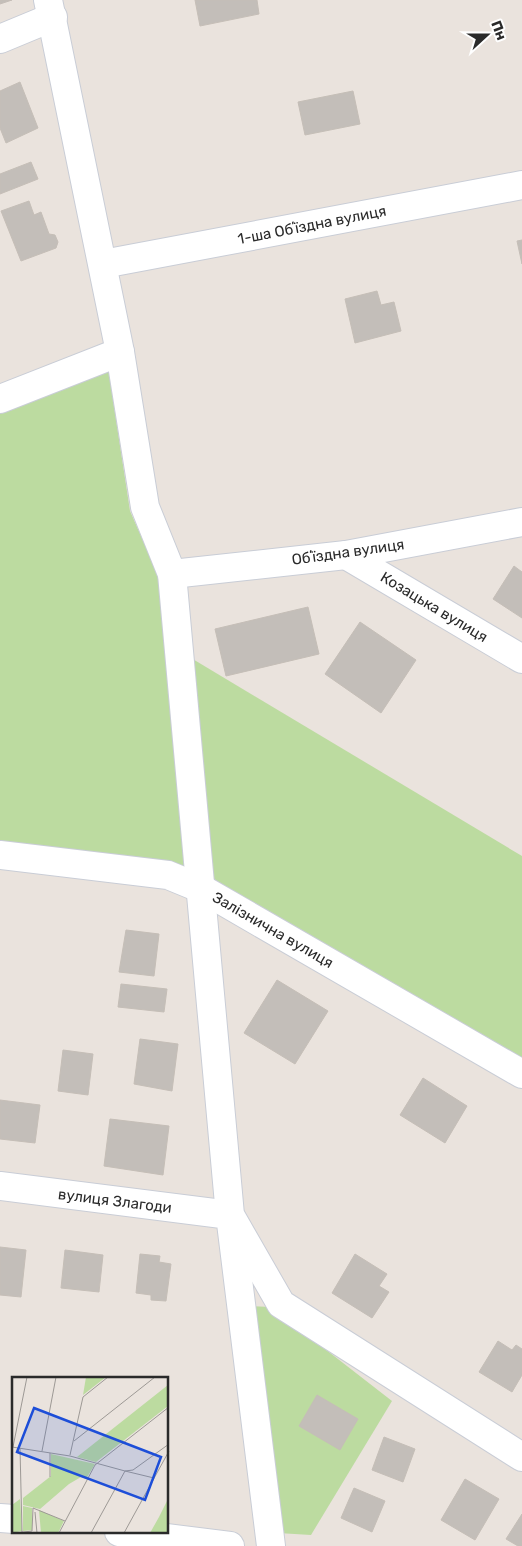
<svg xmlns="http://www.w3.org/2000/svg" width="522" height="1546" font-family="Rubik,sans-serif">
<rect width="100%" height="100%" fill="#eae3dd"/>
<!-- green -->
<g fill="#bcdba0">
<polygon points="108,367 130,511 159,577 187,871 0,844 0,409"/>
<polygon points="191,658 522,856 522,1062 213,881"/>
<polygon points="251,1306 271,1307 392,1401 311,1535 278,1533"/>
</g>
<!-- building -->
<g fill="#c3beb9" stroke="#c5beb7">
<polygon points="0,0 12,0 0,4"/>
<polygon points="195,0 257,0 259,14 200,26"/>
<polygon points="20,82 38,128 6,143 0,128 0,91"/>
<polygon points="353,91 360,124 305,135 298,102"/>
<polygon points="31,162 38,179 0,194 0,174"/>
<polygon points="29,201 34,215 41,212 49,234 55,235 58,242 56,248 21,261 1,211"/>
<polygon points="522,240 522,264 517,241"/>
<polygon points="377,291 381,305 394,302 401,331 355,343 345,299"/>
<polygon points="514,566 522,572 522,618 493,599"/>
<polygon points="308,607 319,654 226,676 215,629"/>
<polygon points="360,622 416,660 381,713 325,674"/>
<polygon points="126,930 159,934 154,976 119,972"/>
<polygon points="277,980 328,1011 295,1064 244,1033"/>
<polygon points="121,984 167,989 164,1012 118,1007"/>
<polygon points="140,1039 178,1044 172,1091 134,1084"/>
<polygon points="63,1050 93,1054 88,1095 58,1091"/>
<polygon points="423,1078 467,1106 445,1143 400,1115"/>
<polygon points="0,1100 40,1105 35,1143 0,1139"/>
<polygon points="110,1119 169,1126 163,1175 104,1166"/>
<polygon points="0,1247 26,1250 21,1297 0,1295"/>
<polygon points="65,1250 103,1255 99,1292 61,1288"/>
<polygon points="140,1254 160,1256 159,1262 171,1264 166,1301 151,1300 151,1295 136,1293"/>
<polygon points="355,1254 387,1274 379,1286 389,1292 372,1318 332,1293"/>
<polygon points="498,1341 512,1350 516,1345 522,1349 522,1375 512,1392 479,1372"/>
<polygon points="317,1395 358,1419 340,1450 299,1426"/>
<polygon points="384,1437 415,1449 403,1482 372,1470"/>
<polygon points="465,1479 499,1499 475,1540 441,1520"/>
<polygon points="354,1488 385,1501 372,1532 341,1518"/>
<polygon points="522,1514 522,1546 518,1546 506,1539"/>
</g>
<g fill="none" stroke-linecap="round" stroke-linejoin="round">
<defs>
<g id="minor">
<polyline points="48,0 120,352 145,507 172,574 230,1215 281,1304 522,1457"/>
<polyline points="0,39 53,17"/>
<polyline points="103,264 522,185"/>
<polyline points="0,399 120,352"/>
<polyline points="346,555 522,659"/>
<polyline points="172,574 346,555 522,522"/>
<polyline points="0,855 168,875 202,889 522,1074"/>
<polyline points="0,1186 230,1215 271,1546"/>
<polyline points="0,1518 14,1519"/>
<polyline points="119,1532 230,1546"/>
</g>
</defs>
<!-- minor casing -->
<use href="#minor" stroke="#c9cdd6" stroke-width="30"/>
<!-- minor -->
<use href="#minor" stroke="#fff" stroke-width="28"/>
</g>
<g text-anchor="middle" stroke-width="4" stroke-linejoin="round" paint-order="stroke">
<!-- street labels -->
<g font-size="15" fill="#2a2a2a" stroke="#fff">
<text transform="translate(312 225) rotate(-11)" y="5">1-ша Обʼїздна вулиця</text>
<text transform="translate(348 552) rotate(-8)" y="5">Обʼїздна вулиця</text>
<text transform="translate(434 607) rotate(31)" y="5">Козацька вулиця</text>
<text transform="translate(273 930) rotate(30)" y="5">Залізнична вулиця</text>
<text transform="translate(115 1201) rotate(7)" y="5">вулиця Злагоди</text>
</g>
</g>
<!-- overview -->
<g transform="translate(12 1377)">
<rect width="156" height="156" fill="#eae3dd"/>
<path d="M 74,0 L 94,0 L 71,18 ZM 156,8 L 156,29 L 84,85 L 65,80 ZM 39,77 L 83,87 L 74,102 L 69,100 L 57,107 L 28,132 L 11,128 L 11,121 L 39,99 ZM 8,122 L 10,154 L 0,156 L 0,128 ZM 156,122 L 156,156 L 138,156 L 147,140 ZM 11,129 L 20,131 L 20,153 L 11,154 ZM 27,133 L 52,144 L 46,156 L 29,156 Z" fill="#bcdba0"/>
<path fill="none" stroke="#9d9995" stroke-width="1" d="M 62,64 L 143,0M 0,70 L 58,79 L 113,94 L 121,93 L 157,67M 1,70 L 15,0M 8,71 L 10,155M 30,74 L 44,0M 38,76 L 38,100M 58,78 L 71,20 L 96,0M 23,135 L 25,156M 4,156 L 20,154 L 21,131 L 53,144M 47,156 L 83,88 L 157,30M 79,156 L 113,94 L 142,101M 112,156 L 157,74"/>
<path fill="#1d4ed8" fill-opacity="0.15" stroke="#1d4ed8" stroke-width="2.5" d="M 22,31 L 149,80 L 133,123 L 5,75 Z"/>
<rect width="156" height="156" fill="none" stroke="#2a2a2a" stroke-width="2.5"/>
</g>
<!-- north arrow -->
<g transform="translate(487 35) rotate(69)" stroke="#ffffff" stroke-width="4" paint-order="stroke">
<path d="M0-4L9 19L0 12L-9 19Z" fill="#2a2a2a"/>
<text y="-8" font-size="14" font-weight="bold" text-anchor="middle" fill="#2a2a2a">Пн</text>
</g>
</svg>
